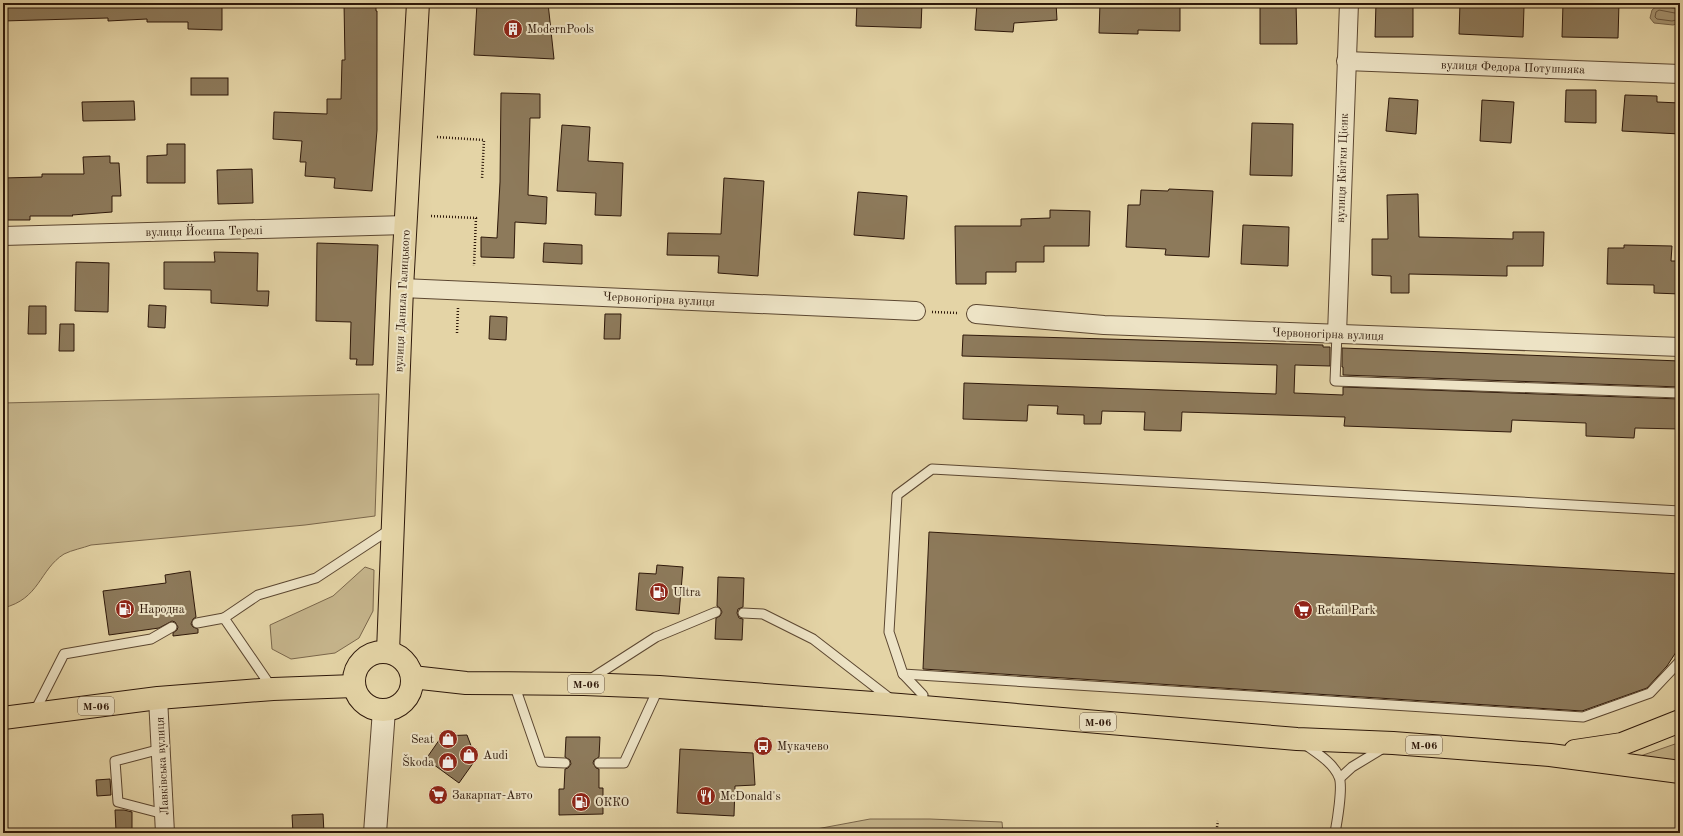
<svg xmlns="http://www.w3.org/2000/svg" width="1683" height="836" font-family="'Old Standard TT',serif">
<rect width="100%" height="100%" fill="#e4d4a6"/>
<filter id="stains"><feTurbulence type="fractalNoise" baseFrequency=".005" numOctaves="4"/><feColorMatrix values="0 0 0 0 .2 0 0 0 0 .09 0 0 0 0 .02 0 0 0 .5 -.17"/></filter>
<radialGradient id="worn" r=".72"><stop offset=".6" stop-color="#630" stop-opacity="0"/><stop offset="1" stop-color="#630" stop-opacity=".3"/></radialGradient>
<!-- green -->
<g fill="#c5b48b" stroke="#7a664a">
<path d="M 379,394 L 375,516 L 305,525 L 91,545 C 83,548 72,550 64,554 C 39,570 40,599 3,608 L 3,403 Z"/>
<polygon points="365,567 374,570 373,611 359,638 335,653 291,659 272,649 270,625 333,596"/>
<polygon points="1680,741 1680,767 1626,761 1675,744"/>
<polygon points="870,819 930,819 1002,822 1003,833 795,833"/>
</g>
<!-- water -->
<polygon fill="#a69471" stroke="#766248" points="1658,5 1678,9 1680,13 1680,23 1673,25 1654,23 1650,18 1652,10"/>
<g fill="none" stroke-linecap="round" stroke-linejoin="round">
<!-- shore -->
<polyline stroke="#6a563e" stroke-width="1" points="1680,14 1659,10 1656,12 1655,17 1657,19 1672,21 1680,19"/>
</g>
<!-- building -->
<g fill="#8d7a5b" stroke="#2e180a">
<polygon points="3,3 222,3 222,30 188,29 188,22 147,22 147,19 108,21 108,18 3,21"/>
<polygon points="344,3 376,3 376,11 377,11 377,130 372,191 334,188 335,178 305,176 306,162 300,162 302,141 273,139 274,112 327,114 327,99 341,99 342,60 345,60"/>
<polygon points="477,3 548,3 554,59 474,55"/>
<polygon points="857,3 922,3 921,28 856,26"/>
<polygon points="977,3 1056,3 1057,20 1014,23 1013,32 975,30"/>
<polygon points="1100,3 1180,3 1180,31 1138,30 1138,34 1099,33"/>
<polygon points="1260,3 1296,3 1297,44 1260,44"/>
<polygon points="1376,3 1413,3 1413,37 1375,37"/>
<polygon points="1460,3 1484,3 1484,5 1524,7 1523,37 1459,34"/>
<polygon points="1563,3 1619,3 1618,38 1562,37"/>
<rect x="191" y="78" width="37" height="17"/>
<polygon points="1566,90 1596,90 1596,123 1565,122"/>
<polygon points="501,93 540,94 540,118 530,118 528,195 547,197 546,224 515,222 514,258 481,257 481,237 497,238 500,182"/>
<polygon points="1625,95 1657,96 1657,102 1680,103 1680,134 1622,131"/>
<polygon points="1389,98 1418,100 1416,134 1386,131"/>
<polygon points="1482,100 1514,102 1511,143 1480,141"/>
<polygon points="134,101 135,120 83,121 82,102"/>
<polygon points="1252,123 1293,124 1292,176 1250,175"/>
<polygon points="562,125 590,127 588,161 623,163 621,216 595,215 596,193 557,191"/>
<polygon points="167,144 185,144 185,183 147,183 147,156 167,155"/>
<polygon points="110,156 110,163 119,163 121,196 112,196 112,212 72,215 73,216 30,216 30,220 3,220 3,178 42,177 42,174 84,174 83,157"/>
<polygon points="252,169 253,203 218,204 217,170"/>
<polygon points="724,178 764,181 758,276 718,273 719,256 667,255 668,233 721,234"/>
<polygon points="1169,189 1213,191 1209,257 1165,255 1166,249 1126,247 1128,205 1140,205 1141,190 1168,191"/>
<polygon points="858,192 907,196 904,239 854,235"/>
<polygon points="1418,194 1419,237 1513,239 1513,232 1544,232 1543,266 1507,266 1507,276 1409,274 1409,293 1391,293 1391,276 1372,275 1372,239 1388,239 1387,195"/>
<polygon points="1050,210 1090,211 1089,246 1044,246 1044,262 1016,262 1016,272 986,272 986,284 956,284 955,226 1021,226 1021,219 1050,218"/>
<polygon points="1243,225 1289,227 1288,266 1241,264"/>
<polygon points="317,243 378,245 373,365 356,365 357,359 350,359 351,322 316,321"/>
<polygon points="544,243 582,245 582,264 543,262"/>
<polygon points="1624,245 1672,246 1671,261 1680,261 1680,294 1654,293 1654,285 1607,284 1608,248 1624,248"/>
<polygon points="214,252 258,253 257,291 269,291 268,306 211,303 211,290 164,289 164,262 215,262"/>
<polygon points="76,262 109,263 108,312 75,311"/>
<polygon points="149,305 166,306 165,328 148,327"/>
<polygon points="29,306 46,306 46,334 28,334"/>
<polygon points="605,314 621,314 620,339 604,339"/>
<polygon points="490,316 507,317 506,340 489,339"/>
<polygon points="60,324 74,324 74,351 59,351"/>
<polygon points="963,335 1323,345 1323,347 1330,347 1330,366 1295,365 1294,393 1343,395 1343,387 1680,399 1680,429 1635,428 1634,438 1586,436 1586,423 1512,420 1511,432 1344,426 1345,417 1182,412 1181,431 1144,430 1145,412 1102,411 1101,424 1084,424 1084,415 1057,414 1058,406 1028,405 1027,421 963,419 964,383 1276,394 1277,365 962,356"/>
<polygon points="1342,348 1680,361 1680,387 1343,375 1343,367 1342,367"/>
<polygon points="929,532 1680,574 1680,646 1667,666 1647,688 1582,711 923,669"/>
<polygon points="657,565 683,567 679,614 636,610 639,573 656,574"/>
<polygon points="190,571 196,617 193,619 191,624 193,627 198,629 198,633 173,636 173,633 177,630 178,627 175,622 172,621 159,628 109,635 103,591 166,583 165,575"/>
<polygon points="718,577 744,578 743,607 738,609 737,613 739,618 743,619 742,640 715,639 716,618 720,616 722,612 720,608 717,606"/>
<polygon points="467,735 476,759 459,783 426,759 442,736"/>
<polygon points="566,737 600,737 599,757 594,760 593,763 596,768 599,769 599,788 603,788 603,814 559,815 559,789 564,789 565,769 568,768 571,764 570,760 565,757"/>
<polygon points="680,749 753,753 755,785 735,786 734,816 677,813"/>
<polygon points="110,779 111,795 97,796 96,780"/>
<polygon points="115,810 124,810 132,812 132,831 116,831"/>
<polygon points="323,814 324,833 293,833 292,815"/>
</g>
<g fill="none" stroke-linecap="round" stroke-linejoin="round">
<defs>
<g id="service">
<polyline points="1337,334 1335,381 1680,393"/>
<polyline points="1680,511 932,469 897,495 889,632 903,674 1583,717 1650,693 1680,661"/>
<polyline points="743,613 763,614 813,639 892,700"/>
<polyline points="224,618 258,595 316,578 392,528"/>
<polyline points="197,623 224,618 272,688"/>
<polyline points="903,674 923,695 920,707"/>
<polyline points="589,680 656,637 716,612"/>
<polyline points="514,684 541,762 565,763"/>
<polyline points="34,713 64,654 151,639 172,627"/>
<path d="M 1303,743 C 1315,752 1333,762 1339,777 C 1343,786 1337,822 1335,833"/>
<polyline points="161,749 115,761 118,802 164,814"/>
<polyline points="599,763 624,763 659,687"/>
<polyline points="1340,778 1352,767 1385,747"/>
</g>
<g id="minor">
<polyline points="1346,61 1680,74"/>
<polyline points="3,236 406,225"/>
<polyline points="402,288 916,311"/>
<polyline points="976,314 1104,325 1680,347"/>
<polyline points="1337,334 1349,3"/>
<polyline points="158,698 165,833"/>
</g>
<polyline id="tertiary" points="375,833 384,710"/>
<polyline id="primary" points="388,652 402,288 418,3"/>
<g id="trunk">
<circle cx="383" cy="681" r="29"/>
<polyline points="412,677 466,683 584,684 659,687 900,705 1297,739 1393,743 1550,755 1680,772"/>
<polyline points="3,718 158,698 273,689 354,686"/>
<polyline points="1575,751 1622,744 1680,721"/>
</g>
</defs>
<!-- service casing -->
<use href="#service" stroke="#5c4731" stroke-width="11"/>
<!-- minor casing -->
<use href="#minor" stroke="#5c4731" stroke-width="20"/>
<!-- tertiary casing -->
<use href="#tertiary" stroke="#5c4731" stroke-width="24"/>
<!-- primary casing -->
<use href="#primary" stroke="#2e180a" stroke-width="24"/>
<!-- trunk casing -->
<use href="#trunk" stroke="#2e180a" stroke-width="24"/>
<!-- path -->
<g stroke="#2e180a" stroke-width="2.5" stroke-dasharray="1 2" stroke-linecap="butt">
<polyline points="437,137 484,140 482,179"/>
<polyline points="431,216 476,218 474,266"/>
<polyline points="932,312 959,313"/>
<polyline points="457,333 458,308"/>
<polyline points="1216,833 1218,821"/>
</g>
<!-- service -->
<use href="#service" stroke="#ede3c5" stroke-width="9"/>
<!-- minor -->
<use href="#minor" stroke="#ede3c5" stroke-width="18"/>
<!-- tertiary -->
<use href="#tertiary" stroke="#ede3c5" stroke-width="22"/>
<!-- primary -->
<use href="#primary" stroke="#e4d4a6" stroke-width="22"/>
<!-- trunk -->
<use href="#trunk" stroke="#e4d4a6" stroke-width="22"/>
</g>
<!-- icons -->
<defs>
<symbol id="building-disc" viewBox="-11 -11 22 22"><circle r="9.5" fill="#8f2418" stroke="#ede3c5"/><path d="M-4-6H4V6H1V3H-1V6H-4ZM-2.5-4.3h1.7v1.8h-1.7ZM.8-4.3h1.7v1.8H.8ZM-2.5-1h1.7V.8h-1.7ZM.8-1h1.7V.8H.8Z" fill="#fff"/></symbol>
<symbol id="fuel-disc" viewBox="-11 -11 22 22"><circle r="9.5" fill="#8f2418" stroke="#ede3c5"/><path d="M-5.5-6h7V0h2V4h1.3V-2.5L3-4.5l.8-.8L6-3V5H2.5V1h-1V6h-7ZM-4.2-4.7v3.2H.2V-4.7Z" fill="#fff"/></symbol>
<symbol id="supermarket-disc" viewBox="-11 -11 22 22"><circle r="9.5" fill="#8f2418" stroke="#ede3c5"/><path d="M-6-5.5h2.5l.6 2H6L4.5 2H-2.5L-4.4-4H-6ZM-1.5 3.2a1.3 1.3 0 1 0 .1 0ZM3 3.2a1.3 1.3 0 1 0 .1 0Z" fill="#fff"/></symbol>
<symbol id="shop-disc" viewBox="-11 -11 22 22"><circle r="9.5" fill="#8f2418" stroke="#ede3c5"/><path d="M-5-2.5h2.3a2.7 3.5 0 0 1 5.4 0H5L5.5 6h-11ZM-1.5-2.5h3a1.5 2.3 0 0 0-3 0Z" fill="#fff"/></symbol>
<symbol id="bus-disc" viewBox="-11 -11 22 22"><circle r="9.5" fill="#8f2418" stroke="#ede3c5"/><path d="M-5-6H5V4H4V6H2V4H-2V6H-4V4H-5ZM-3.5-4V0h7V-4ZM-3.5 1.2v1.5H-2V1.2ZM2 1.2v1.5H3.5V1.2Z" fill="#fff"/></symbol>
<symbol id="restaurant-disc" viewBox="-11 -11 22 22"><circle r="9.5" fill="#8f2418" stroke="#ede3c5"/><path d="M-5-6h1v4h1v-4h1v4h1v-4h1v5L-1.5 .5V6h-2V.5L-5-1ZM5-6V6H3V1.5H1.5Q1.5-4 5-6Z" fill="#fff"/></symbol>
</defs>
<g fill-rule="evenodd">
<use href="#building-disc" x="502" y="18" width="22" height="22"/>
<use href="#fuel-disc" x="648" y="581" width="22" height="22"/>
<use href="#fuel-disc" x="114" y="598" width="22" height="22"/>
<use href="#supermarket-disc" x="1292" y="599" width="22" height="22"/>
<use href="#shop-disc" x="437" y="728" width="22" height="22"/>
<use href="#bus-disc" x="752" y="735" width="22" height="22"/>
<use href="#shop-disc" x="458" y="744" width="22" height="22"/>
<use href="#shop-disc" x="437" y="751" width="22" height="22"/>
<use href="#supermarket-disc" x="427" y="784" width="22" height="22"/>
<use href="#restaurant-disc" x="695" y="785" width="22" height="22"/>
<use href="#fuel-disc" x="570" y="791" width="22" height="22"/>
</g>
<g text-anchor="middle" stroke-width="4" stroke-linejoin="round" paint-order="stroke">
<!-- shield labels -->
<g fill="#ede3c5" stroke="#675542" stroke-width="1">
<rect x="568" y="675" width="36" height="18" rx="3"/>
<rect x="78" y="697" width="36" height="18" rx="3"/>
<rect x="1080" y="713" width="36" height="18" rx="3"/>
<rect x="1406" y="736" width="36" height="18" rx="3"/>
</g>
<g font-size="11" font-weight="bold" fill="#2e180a">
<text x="586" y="688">М-06</text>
<text x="96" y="710">М-06</text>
<text x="1098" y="726">М-06</text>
<text x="1424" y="749">М-06</text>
</g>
<!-- poi labels -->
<g font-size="12" fill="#2e180a" stroke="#ede3c5" text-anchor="start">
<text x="527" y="33">ModernPools</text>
<text x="673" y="596">Ultra</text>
<text x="139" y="613">Народна</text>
<text x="1317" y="614">Retail Park</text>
<text x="434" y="743" text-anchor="end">Seat</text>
<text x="777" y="750">Мукачево</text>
<text x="483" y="759">Audi</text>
<text x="434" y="766" text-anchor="end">Škoda</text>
<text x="452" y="799">Закарпат-Авто</text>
<text x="720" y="800">McDonald's</text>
<text x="595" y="806">ОККО</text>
</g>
<!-- street labels -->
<g font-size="12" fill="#2e180a" stroke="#ede3c5">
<text transform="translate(1513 67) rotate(2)" y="4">вулиця Федора Потушняка</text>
<text transform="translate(1342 168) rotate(-88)" y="4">вулиця Квітки Цісик</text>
<text transform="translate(204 231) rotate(-1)" y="4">вулиця Йосипа Терелі</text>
<text transform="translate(659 299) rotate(3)" y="4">Червоногірна вулиця</text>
<text transform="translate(402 301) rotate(-87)" y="4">вулиця Данила Галицького</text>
<text transform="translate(1328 334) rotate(2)" y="4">Червоногірна вулиця</text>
<text transform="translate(162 766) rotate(-93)" y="4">Лавківська вулиця</text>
</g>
</g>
<!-- margin -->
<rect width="1683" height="836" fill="none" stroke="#e4d4a6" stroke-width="16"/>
<rect x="4" y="4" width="1675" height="828" fill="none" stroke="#2e180a" stroke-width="2"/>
<rect x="8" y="8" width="1667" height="820" fill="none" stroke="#2e180a"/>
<rect width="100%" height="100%" filter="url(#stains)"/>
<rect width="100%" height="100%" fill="url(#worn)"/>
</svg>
